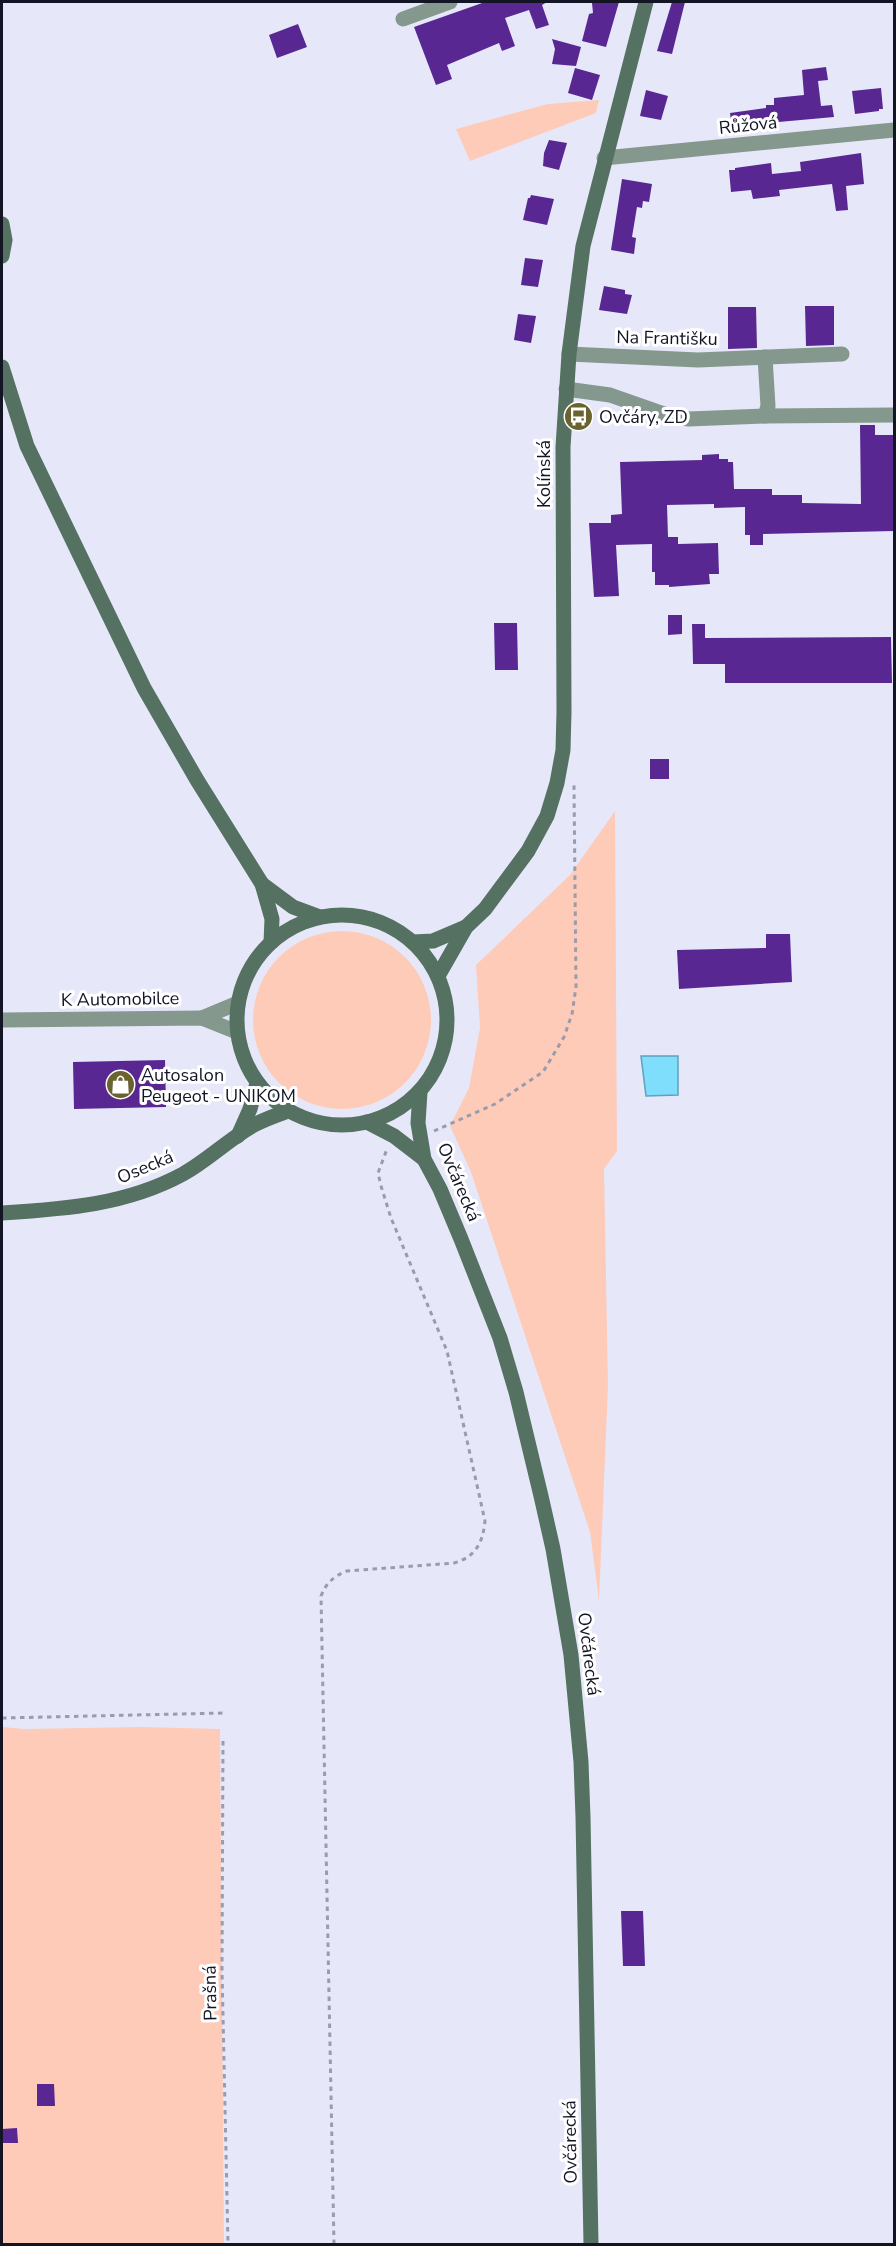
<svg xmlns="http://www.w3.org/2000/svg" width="896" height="2246" font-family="'Nunito Sans',sans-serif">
<rect width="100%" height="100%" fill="#e6e8fa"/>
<!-- green -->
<g fill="#fecbb8">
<polygon points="599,100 596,113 470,161 456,129 548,104"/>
<polygon points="615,811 617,1151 604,1169 608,1386 599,1601 590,1532 471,1172 450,1126 469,1088 480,1028 476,965 570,875"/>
<circle cx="342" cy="1020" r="89"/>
<polygon points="2,1727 24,1729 142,1727 220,1729 224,2244 2,2244"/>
</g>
<!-- water -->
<polygon fill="#7fdefc" stroke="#5fa1bb" stroke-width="1.5" points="641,1056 678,1056 678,1095 646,1096"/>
<!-- building -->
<g fill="#592792">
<polygon points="485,2 547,2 542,5 549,25 536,29 529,10 505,18 515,46 502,51 499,43 447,65 452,79 436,85 414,27"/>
<polygon points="595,2 619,2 606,47 582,41 589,14 593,13 592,3"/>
<polygon points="672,2 685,2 672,54 657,51"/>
<polygon points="298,24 307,47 277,58 269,35"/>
<polygon points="552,39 581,47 576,66 552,64 555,49"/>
<polygon points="826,67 828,80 818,81 821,106 832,105 834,117 745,125 746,127 732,128 730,113 766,108 766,105 774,105 774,98 804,95 802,70"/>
<polygon points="575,68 600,75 592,100 568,93"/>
<polygon points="881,88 883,109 879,109 879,111 855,114 852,91"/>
<polygon points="646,90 668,96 661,120 640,116"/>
<polygon points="549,140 567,143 559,170 543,166 544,153"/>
<polygon points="861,153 864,184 846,186 848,210 836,211 832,184 779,190 780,196 753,199 751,190 731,192 729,170 735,170 735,168 771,163 772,174 801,171 800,162"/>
<polygon points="622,179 652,184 649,202 643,201 642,208 637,207 632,237 636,238 634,254 611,250"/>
<polygon points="531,195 554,199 547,225 523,220 528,198 530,198"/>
<polygon points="525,258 543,260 538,287 521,285"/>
<polygon points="604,286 625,290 625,294 632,295 627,314 599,310"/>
<polygon points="805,306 834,306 834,345 806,346"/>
<polygon points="728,307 756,307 757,348 728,349"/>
<polygon points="518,314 536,316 531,343 514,340"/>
<polygon points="860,425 875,425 875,435 894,435 894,531 763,534 763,545 750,545 750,535 745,535 745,507 714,508 714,504 667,505 668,537 678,537 678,544 718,543 719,574 709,574 710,584 669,587 669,585 655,585 655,572 652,572 652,544 616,545 619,596 594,597 589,523 611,523 611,515 622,514 620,462 702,460 702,455 719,454 719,459 728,459 728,462 733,462 734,489 772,489 772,495 802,495 802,503 861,504"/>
<polygon points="668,615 682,615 682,634 668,635"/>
<polygon points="494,623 517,623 518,670 495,670"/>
<polygon points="692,624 705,624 705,638 891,637 892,683 725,683 725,664 693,664"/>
<rect x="650" y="759" width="19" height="20"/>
<polygon points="766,934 790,934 792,982 679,989 677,950 766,948"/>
<polygon points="165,1060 166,1107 74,1109 73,1062"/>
<polygon points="621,1911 643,1911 645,1966 623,1966"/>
<polygon points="37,2084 54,2084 55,2106 37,2106"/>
<polygon points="17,2128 18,2143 2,2143 2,2129"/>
</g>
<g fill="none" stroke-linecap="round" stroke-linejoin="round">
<!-- path -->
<g stroke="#9a9bad" stroke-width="3" stroke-dasharray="4.5 4.5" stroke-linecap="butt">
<polyline points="434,1131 495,1104 543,1072 564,1037 572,1014 576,987 574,785"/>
<polyline points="2,1718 224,1713"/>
<polyline points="223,1741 222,1970 228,2244"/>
<path d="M 334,2244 L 321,1596 C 326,1583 334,1576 347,1571 L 454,1563 C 476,1557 483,1542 485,1521 L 447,1351 L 391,1218 L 381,1186 L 378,1173 L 387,1149"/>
</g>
<!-- street -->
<g stroke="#85988d" stroke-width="15">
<polyline points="403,19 450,2"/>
<polyline points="604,158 894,130"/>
<polyline points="569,354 698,360 842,354"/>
<polyline points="566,389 610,395 670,416 689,419 765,416 768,406 765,357"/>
<polyline points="765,416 894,415"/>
<polyline points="202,1018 238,1003"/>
<polyline points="2,1020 202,1018 237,1032"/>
</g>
<!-- secondary -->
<g stroke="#547161" stroke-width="15">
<polyline points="2,224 5,240 2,256"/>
<polyline points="2,367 27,446 144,688 197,780 262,884 272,919 271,942"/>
<polyline points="262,884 293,907 320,917"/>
<circle cx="342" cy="1020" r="105"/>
<polyline points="413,942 433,941 466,927"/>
<polyline points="438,976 466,927 485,909 528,851 547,816 557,783 563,750 564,712 563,447 569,354 583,246 646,2"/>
<polyline points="420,1092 418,1123 424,1159 440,1189 461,1239 500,1338 516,1392 541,1496 553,1549 571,1655 581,1762 583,1817 591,2244"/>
<polyline points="367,1122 394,1136 424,1159"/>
<polyline points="238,1136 250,1109 257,1083"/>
<path d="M 2,1213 C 65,1209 126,1205 183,1174 C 208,1160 229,1139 254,1125 C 265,1119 277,1115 288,1111"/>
</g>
</g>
<!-- icons -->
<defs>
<symbol id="bus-disc" viewBox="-11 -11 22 22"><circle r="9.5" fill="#6a622f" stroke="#fff"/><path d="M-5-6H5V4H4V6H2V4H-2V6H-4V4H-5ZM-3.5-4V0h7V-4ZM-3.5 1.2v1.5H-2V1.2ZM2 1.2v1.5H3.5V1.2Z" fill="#fff"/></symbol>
<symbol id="shop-disc" viewBox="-11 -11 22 22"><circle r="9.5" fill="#6a622f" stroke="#fff"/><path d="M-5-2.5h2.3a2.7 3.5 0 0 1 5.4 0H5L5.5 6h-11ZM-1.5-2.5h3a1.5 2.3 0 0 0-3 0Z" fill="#fff"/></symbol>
</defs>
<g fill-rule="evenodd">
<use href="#bus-disc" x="562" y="400" width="33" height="33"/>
<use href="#shop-disc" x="104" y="1068" width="33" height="33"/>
</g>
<g text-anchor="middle" stroke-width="6" stroke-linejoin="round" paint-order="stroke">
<!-- street labels -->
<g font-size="18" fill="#131424" stroke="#fff">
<text transform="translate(748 125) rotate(-6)" y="6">Růžová</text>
<text transform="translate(667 338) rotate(1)" y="6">Na Františku</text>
<text transform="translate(544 474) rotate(-90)" y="6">Kolínská</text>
<text transform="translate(120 999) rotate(-1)" y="6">K Automobilce</text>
<text transform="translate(145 1167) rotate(-23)" y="6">Osecká</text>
<text transform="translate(459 1182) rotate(67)" y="6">Ovčárecká</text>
<text transform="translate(589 1654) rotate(83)" y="6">Ovčárecká</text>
<text transform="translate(210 1993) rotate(-91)" y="6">Prašná</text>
<text transform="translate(570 2142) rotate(-91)" y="6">Ovčárecká</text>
</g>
<!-- poi labels -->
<g font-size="18" fill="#131424" stroke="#fff" text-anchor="start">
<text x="599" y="423">Ovčáry, ZD</text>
<text x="141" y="1081">Autosalon<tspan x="141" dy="21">Peugeot - UNIKOM</tspan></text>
</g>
</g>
<!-- border -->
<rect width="896" height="2246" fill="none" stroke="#131424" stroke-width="6"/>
</svg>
